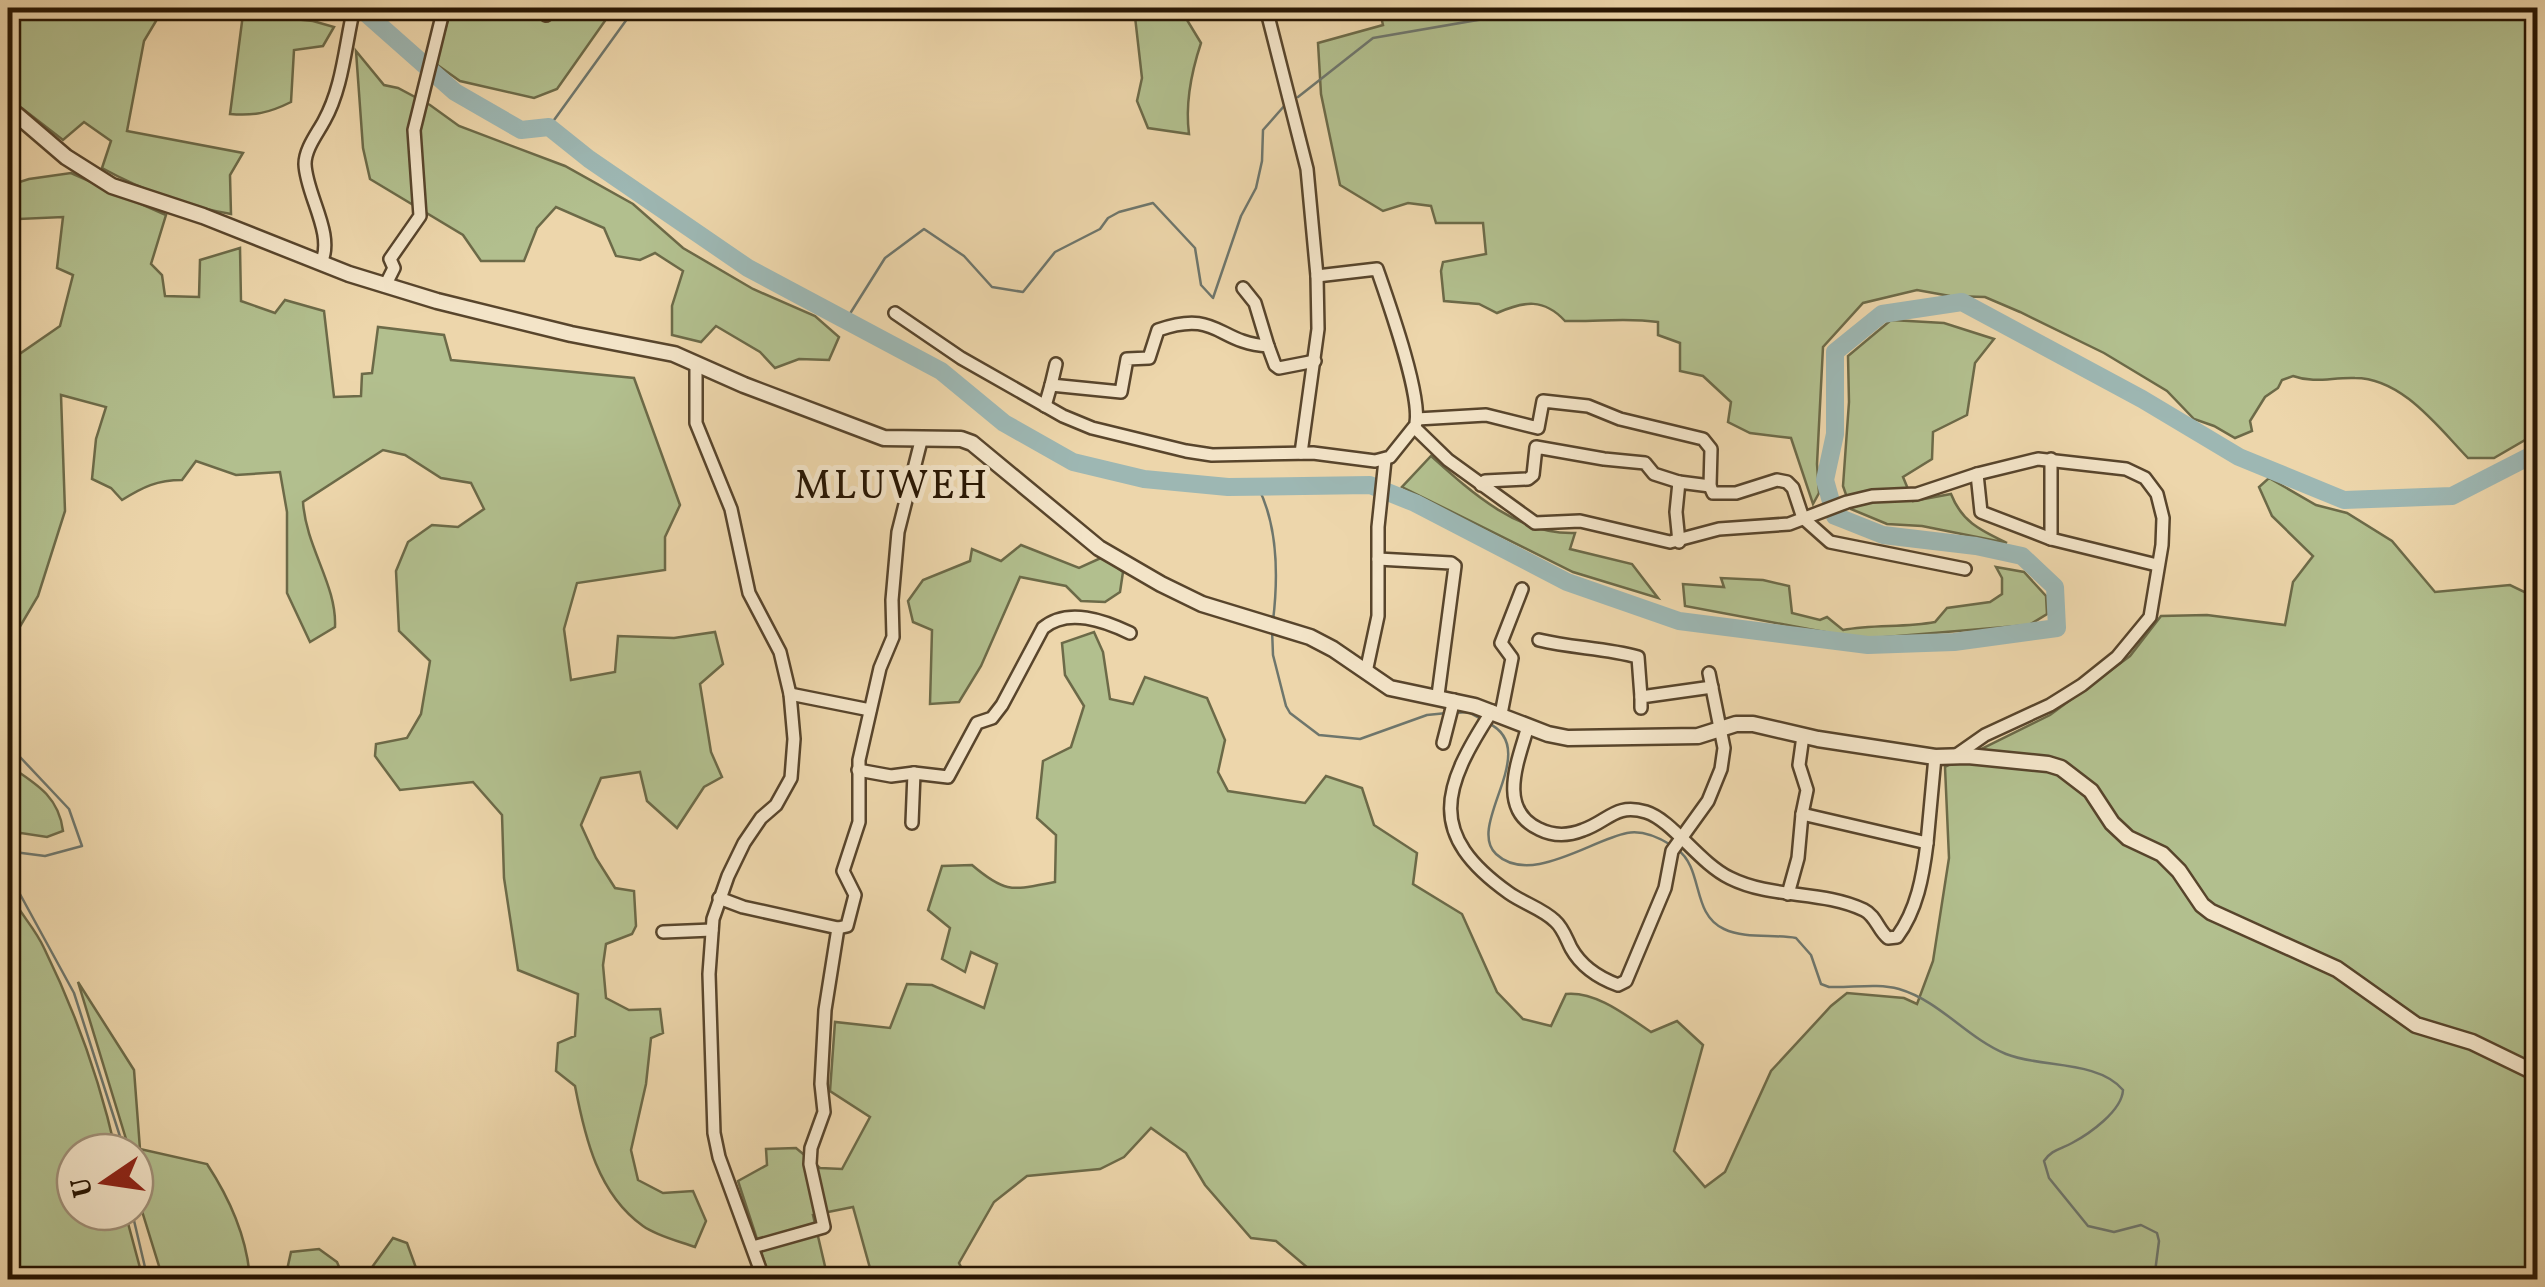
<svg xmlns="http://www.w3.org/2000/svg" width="2545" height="1287" font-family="Vollkorn,serif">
<rect width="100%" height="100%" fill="#edd6ab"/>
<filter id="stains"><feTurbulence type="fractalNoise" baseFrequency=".002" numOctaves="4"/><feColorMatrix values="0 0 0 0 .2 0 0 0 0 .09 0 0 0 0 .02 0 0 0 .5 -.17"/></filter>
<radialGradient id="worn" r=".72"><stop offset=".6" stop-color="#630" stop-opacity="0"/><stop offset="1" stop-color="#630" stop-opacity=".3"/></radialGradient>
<!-- green -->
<g fill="#b2bf8e" stroke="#6c6a48" stroke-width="2.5">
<path d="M 8,8 L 158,8 L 159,16 L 144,41 L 127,131 L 243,153 L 230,175 L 231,214 C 186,206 142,190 102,168 L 111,141 L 84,122 L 63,140 L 14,102 L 8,103 Z"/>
<polygon points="451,8 614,8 557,89 534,98 460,81 436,64"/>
<path d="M 1134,8 L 1184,8 L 1187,20 L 1201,43 C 1191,73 1185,103 1189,134 L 1148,128 L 1137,101 L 1142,78 Z"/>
<path d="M 1379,8 L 2537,8 L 2537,433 L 2494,458 L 2468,458 C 2438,427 2402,378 2355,378 C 2332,377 2315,384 2293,376 L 2282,380 L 2278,388 L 2265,397 L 2250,421 L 2252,431 L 2235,438 L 2214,426 L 2194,419 L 2167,391 L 2104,353 L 2020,312 L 1985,297 L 1950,296 L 1917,290 L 1863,303 L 1823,347 L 1817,464 L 1819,493 L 1813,504 L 1791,438 L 1750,433 L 1728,422 L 1731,402 L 1703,376 L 1680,371 L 1680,343 L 1658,335 L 1658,322 C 1624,317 1599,322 1565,321 C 1544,298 1524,301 1497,313 L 1479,304 L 1444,301 L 1441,271 L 1443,262 L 1486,254 L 1483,223 L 1436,223 L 1431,206 L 1408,203 L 1383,211 L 1340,185 L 1321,94 L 1318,43 L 1383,25 Z"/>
<path d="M 243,14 L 313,21 L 334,27 L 323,46 L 294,50 L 291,102 C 269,113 254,116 230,114 Z"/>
<polygon points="356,51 384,85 398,88 430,105 459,126 565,166 633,204 683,248 753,289 815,316 839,337 829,360 799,359 775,368 760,352 716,326 701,342 672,335 672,306 683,271 655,253 640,260 616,256 604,228 556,207 537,228 524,261 481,261 463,235 370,179 363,148"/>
<path d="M 71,173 L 166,215 L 151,264 L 162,275 L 165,296 L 199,297 L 200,260 L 240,248 L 241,301 L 275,313 L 285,300 L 324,311 L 334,397 L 361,396 L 362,374 L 372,373 L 378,327 L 444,335 L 451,360 L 634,378 L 680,505 L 665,537 L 665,570 L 577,583 L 564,629 L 571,680 L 615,672 L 618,636 L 674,638 L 715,632 L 723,664 L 700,684 L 711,752 L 722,777 L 704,787 L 677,828 L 647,801 L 640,772 L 601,778 L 581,825 L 596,858 L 615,888 L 634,891 L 636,926 L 632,934 L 606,944 L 603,965 L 606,998 L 629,1010 L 660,1009 L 663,1033 L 651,1038 L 646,1084 L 631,1150 L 638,1180 L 663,1193 L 693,1191 L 706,1221 L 695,1247 C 678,1241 657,1236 643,1226 C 598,1194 585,1138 575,1086 L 556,1071 L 558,1043 L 575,1036 L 578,994 L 518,970 L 504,878 L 502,815 L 473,782 L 400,790 L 375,756 L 376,744 L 407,738 L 421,714 L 430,661 L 399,631 L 396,571 L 408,542 L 432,525 L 458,527 L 484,509 L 471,483 L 441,478 L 405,455 L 383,450 L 303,502 C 306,548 337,585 335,627 L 310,642 L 287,593 L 287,512 L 280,472 L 236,475 L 196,461 L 182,480 C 157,480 143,487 122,500 L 111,488 L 92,479 L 96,439 L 106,407 L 61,395 L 65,511 L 38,596 L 8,647 L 8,362 L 60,326 L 73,275 L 57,268 L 63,217 L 19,219 L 10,185 L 29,179 Z"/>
<path d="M 1891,320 L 1944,323 L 1994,339 L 1975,363 L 1967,415 L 1933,432 L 1932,459 L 1903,477 L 1913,501 L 1951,494 C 1962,522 1980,530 2007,543 L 1922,526 L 1887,524 L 1851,509 L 1843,486 L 1849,402 L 1848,356 Z"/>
<path d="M 1431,456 C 1471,492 1518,535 1575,533 L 1570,549 L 1632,564 L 1658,598 L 1573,572 L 1402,487 Z"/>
<path d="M 2269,478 L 2316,505 L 2347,513 L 2392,541 L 2435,592 L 2510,585 L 2537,598 L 2537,1279 L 1331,1279 L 1315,1274 L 1276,1241 L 1251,1238 L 1205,1185 L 1186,1153 L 1151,1128 L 1124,1157 L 1100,1169 L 1027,1176 L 994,1202 L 959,1263 L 967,1279 L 873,1279 L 853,1207 L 813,1215 L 828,1279 L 770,1279 L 738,1181 L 767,1165 L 766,1149 L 796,1148 L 820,1168 L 842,1169 L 870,1117 L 830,1091 L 835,1022 L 890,1028 L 907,984 L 932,985 L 984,1008 L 997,964 L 971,952 L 965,972 L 942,959 L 950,928 L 928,910 L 942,866 L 972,865 C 1006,894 1012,890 1055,882 L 1056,835 L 1037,818 L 1043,761 L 1071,747 L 1084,706 L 1065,675 L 1062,643 L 1094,632 L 1103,652 L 1110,699 L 1133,704 L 1145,677 L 1207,698 L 1225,740 L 1218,772 L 1228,791 L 1305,803 L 1326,776 L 1362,788 L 1374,825 L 1417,853 L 1413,884 L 1462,914 L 1497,992 L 1523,1019 L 1551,1026 L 1566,994 C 1596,991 1627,1016 1651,1032 L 1677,1021 L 1703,1045 L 1674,1151 L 1705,1187 L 1725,1172 L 1771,1071 L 1831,1006 L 1847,993 L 1904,998 L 1917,1004 L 1933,961 L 1949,858 L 1945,767 L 2050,715 L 2130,656 L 2161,616 L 2207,615 L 2285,625 L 2293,582 L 2313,556 L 2272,516 L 2259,487 Z"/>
<polygon points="1021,545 1079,568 1103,557 1123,572 1120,592 1105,602 1081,601 1066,586 1020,577 981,666 959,702 930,704 932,630 913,622 908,601 923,580 970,561 972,549 1001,561"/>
<path d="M 1996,567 L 2024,572 L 2046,596 L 2047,614 L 2029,625 L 1862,639 L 1685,606 L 1683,584 L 1724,587 L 1721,578 L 1763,580 L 1789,586 L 1792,613 L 1820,620 L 1827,617 L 1843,630 C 1874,624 1904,628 1935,622 L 1947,608 L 1990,602 L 2002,594 L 2002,578 Z"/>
<path d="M 8,765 C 35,783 59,796 63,831 L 47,837 L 21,833 L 8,841 Z"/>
<path d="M 8,889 C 17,911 34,926 44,948 C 76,1013 100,1081 116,1152 L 75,1152 L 75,1212 L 125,1212 L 143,1279 L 8,1279 Z"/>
<path d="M 78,982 L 134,1070 L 140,1149 L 207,1164 C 230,1199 247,1236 250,1279 L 163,1279 L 142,1211 L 135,1152 L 130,1152 Z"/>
<polygon points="393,1238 407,1243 420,1279 368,1279 370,1270"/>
<polygon points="319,1249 337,1262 344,1279 285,1279 291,1252"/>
</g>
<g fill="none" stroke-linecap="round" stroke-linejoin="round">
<!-- stream -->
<g stroke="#6e766c" stroke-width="2.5">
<polyline points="1298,97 1373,38 1547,8"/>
<polyline points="549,127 635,8"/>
<polyline points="846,320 885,258 924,229 964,256 992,287 1023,292 1055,252 1100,229 1108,218 1119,212 1153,203 1195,248 1201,285 1213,298 1241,216 1256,188 1262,161 1263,130 1285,105"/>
<path d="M 1258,487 C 1278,526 1278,579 1273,621"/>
<polyline points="1272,629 1273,655 1286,706 1290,713 1319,735 1360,739 1427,715 1447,713"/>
<polyline points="1455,713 1468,712 1481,719"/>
<path d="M 1488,723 C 1543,749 1465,825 1496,854 C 1530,886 1591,840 1627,833 C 1642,830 1658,837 1671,845"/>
<polyline points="8,751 20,757 69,809 82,846 45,856 14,852 8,859 9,874 74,993 125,1152"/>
<path d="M 1677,849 C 1704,869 1691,914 1724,929 C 1745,939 1773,934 1796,938 L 1811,955 L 1821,984 L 1829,987 C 1852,988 1877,983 1899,989 C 1940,1001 1967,1038 2006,1054 C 2040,1068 2098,1060 2123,1090 C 2122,1111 2089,1134 2072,1143 C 2061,1149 2051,1150 2044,1161 L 2049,1178 L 2088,1226 L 2114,1232 L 2141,1225 L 2157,1233 L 2159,1241 L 2154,1280"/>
<polyline points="132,1212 148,1280"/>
</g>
<!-- river -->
<polyline stroke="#9db7b3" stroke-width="18" points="360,8 455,92 521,130 549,127 589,159 748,268 941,371 1004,423 1073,462 1144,479 1228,487 1370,485 1415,503 1567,582 1679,621 1868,645 1954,642 2057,628 2055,587 2022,556 1976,546 1883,535 1835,516 1825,480 1835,434 1835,352 1882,314 1962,302 2142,399 2239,457 2344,500 2452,496 2538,452"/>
<defs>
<g id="minor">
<polyline points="1266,8 1307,169 1317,276 1318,329 1301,453"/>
<polyline points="546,15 547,8"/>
<path d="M 321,263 C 335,234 306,195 305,164 C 305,149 317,134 324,121 C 343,87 345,45 354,8"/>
<path d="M 1317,276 L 1377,269 C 1388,301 1421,393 1416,423"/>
<polyline points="385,286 394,268 390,259 420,216 414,130 444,8"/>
<polyline points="1243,288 1255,303 1268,346"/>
<polyline points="895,313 961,358 1063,416 1092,428 1186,451 1212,455 1313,453 1375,461 1390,457 1414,427 1448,460 1535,523 1580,521 1670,542 1719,529 1789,524 1847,502 1872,496 1917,494 1977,474 2038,459 2126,469 2145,478 2157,494 2163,518 2162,545 2150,617 2117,657 2082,685 2050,705 1985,735 1955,756"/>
<polyline points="696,363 696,423 731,509 749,593 780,652 790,694 794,739 791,778 776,805 761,818 744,843 728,876 713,919 709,974 714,1133 719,1157 764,1280"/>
<polyline points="1051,385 1056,364"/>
<path d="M 1045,406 L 1051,385 L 1121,392 L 1127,359 L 1149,358 L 1158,330 C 1218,309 1217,343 1268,346 L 1275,365 L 1279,368 L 1315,361"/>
<polyline points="1417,419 1486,415 1538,428 1543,401 1588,406 1620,419 1703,439 1711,449 1710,486 1713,493 1736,493 1777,480 1787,482 1793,488 1803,518 1830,542 1965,569"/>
<polyline points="2051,459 2051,539 2157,565"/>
<polyline points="1977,474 1981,512 2051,539"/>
<polyline points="1481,485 1485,481 1528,479 1533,475 1536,447 1604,459 1645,463 1654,474 1679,482"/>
<polyline points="1679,542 1676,512 1679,482 1710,486"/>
<polyline points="1378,559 1451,563 1455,566 1438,695"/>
<path d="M 1539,640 C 1572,648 1605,648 1638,657 L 1641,697"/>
<polyline points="1366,672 1378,616 1378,527 1385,460"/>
<polyline points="790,694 870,710"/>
<polyline points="1641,708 1641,697 1712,687"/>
<path d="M 1492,711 C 1442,788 1426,834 1509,893 C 1523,903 1543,909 1555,921 C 1563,928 1566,938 1571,948 C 1581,966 1599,978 1618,985 L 1626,981 L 1665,888 L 1672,851 L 1708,801 L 1721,769 L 1724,748 L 1709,673"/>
<polyline points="1501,714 1512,658 1501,643 1522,589"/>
<path d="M 1528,726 C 1519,759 1496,809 1539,829 C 1553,836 1568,836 1583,830 C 1609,821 1615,803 1646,812 C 1672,820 1699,863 1730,878 C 1772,899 1822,890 1864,910 C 1876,916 1878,930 1888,938 L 1897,937 C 1917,910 1923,876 1927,843"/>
<polyline points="1443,743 1454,700"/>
<polyline points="858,770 891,776 914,773"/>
<polyline points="1802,814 1807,790 1799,765 1803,736"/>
<path d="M 912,823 L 914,773 L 948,777 L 977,723 L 992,718 L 1002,705 L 1043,628 C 1068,607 1105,621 1130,633"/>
<polyline points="1788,894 1798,858 1802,814 1927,843 1935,757"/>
<polyline points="719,898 743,907 838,928"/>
<polyline points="663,932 712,930"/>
<polyline points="753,1247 824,1227 810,1164 811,1148 824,1112 821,1084 825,1010 838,928 847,926 855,895 843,871 859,822 859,760 880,668 893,637 892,600 898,532 921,441"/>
</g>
<polyline id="tertiary" points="8,112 17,115 66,157 112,186 203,216 349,274 437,301 571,334 674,354 744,385 884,438 961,439 972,443 1099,548 1161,584 1202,604 1310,637 1333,649 1390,688 1475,706 1548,734 1568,738 1698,736 1736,724 1753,724 1818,739 1935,757 1968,756 2048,764 2061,768 2091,791 2112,823 2128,838 2162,854 2179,871 2202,905 2211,912 2337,969 2416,1025 2472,1042 2538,1074"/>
</defs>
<!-- minor casing -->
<use href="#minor" stroke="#58452c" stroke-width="16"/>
<!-- tertiary casing -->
<use href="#tertiary" stroke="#58452c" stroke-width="19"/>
<!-- minor -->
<use href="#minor" stroke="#f3e4c8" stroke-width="11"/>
<!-- tertiary -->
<use href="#tertiary" stroke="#f3e4c8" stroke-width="14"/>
</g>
<g text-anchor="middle" stroke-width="10" stroke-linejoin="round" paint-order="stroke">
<!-- quarter labels -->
<g font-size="40" letter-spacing="2.5" fill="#271502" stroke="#f3e4c8">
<text x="892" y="498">MLUWEH</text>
</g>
</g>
<!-- margin -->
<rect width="2545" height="1287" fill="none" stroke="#edd6ab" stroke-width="40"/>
<rect x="10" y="10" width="2525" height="1267" fill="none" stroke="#271502" stroke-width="5"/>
<rect x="20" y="20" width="2505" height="1247" fill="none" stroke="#271502" stroke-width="2.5"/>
<!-- north arrow -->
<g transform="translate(105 1182) rotate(257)"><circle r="48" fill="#f3e4c8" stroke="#a19179" stroke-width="2.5"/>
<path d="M0-8L18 38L0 25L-18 38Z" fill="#8f2418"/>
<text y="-15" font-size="28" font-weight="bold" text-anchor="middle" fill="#271502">U</text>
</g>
<rect width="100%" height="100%" filter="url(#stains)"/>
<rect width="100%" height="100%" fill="url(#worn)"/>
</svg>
